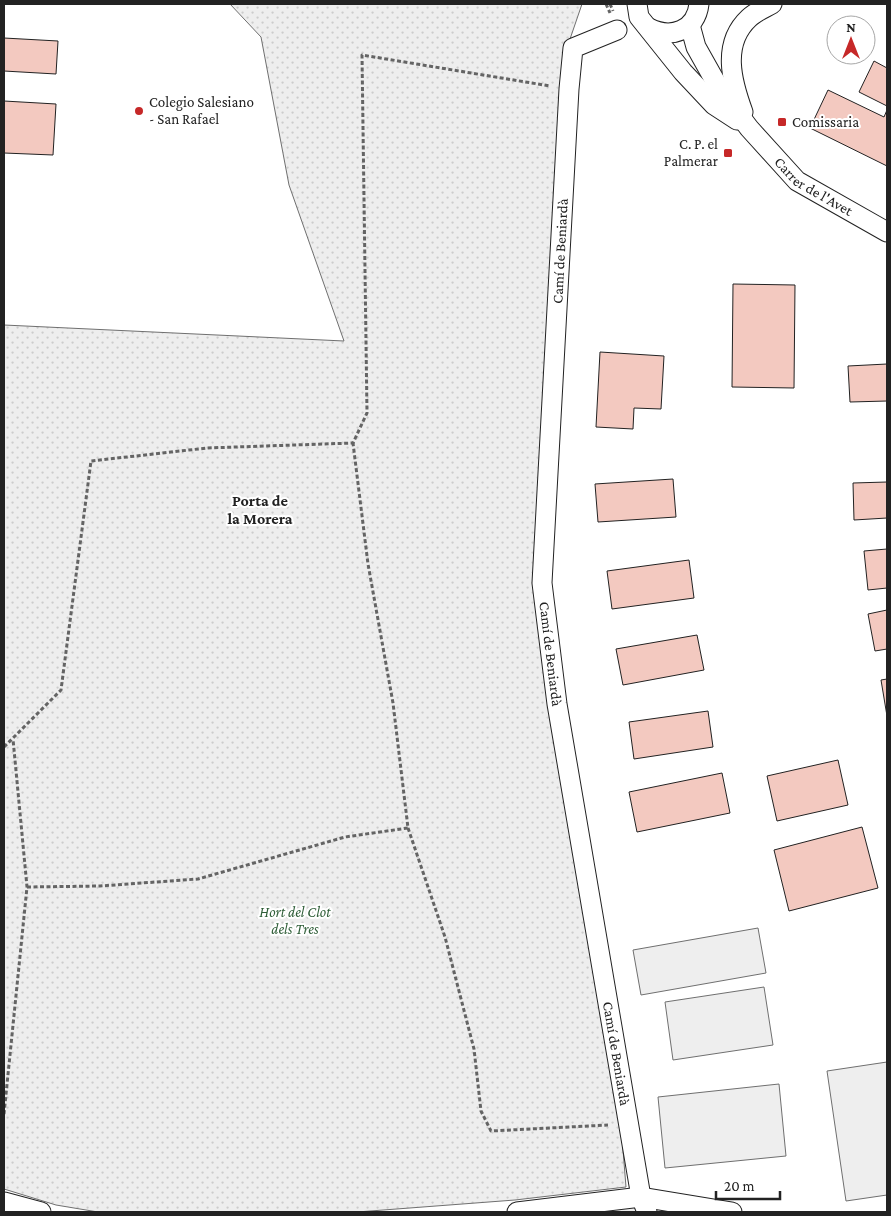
<svg xmlns="http://www.w3.org/2000/svg" width="891" height="1216" font-family="'Crimson Pro',serif">
<defs>
<pattern id="park-dots" width="8" height="8" patternUnits="userSpaceOnUse" patternTransform="scale(1.25)"><rect width="8" height="8" fill="#eee"/><path d="M2 2h.1M6 6h.1" fill="none" stroke="#ccc" stroke-width="1.8" stroke-linecap="round"/></pattern>
</defs>
<rect width="100%" height="100%" fill="#fff"/>
<!-- park -->
<g fill="url(#park-dots)" stroke="#6f6f6f">
<polygon points="230,4 582,4 569,42 533,582 618,1088 626,1187 515,1200 357,1212 98,1212 56,1205 4,1189 4,325 344,341 289,185 261,37"/>
<polygon points="651,1203 705,1212 579,1212"/>
</g>
<!-- pitch -->
<g fill="#eee" stroke="#6f6f6f">
<polygon points="758,928 766,973 641,995 633,950"/>
<polygon points="764,987 773,1045 673,1060 665,1002"/>
<polygon points="887,1062 887,1195 846,1201 827,1071"/>
<polygon points="779,1084 786,1156 665,1168 658,1097"/>
</g>
<!-- building -->
<g fill="#f3c9c0" stroke="#222">
<polygon points="4,38 58,41 56,74 4,71"/>
<polygon points="874,61 887,68 887,106 859,92"/>
<polygon points="828,90 884,117 887,110 887,166 810,128"/>
<polygon points="4,101 56,104 53,155 4,153"/>
<polygon points="733,284 795,285 794,388 732,387"/>
<polygon points="600,352 664,356 661,409 634,408 633,429 596,427"/>
<polygon points="887,364 887,401 850,402 848,366"/>
<polygon points="673,479 676,517 598,522 595,484"/>
<polygon points="887,482 887,518 854,520 853,483"/>
<polygon points="887,549 887,588 868,590 864,551"/>
<polygon points="689,560 694,598 612,609 607,571"/>
<polygon points="887,610 887,649 875,651 868,614"/>
<polygon points="697,635 704,670 623,685 616,649"/>
<polygon points="887,679 887,716 881,680"/>
<polygon points="708,711 713,747 634,759 629,722"/>
<polygon points="838,760 848,805 777,821 767,776"/>
<polygon points="722,773 730,813 637,832 629,792"/>
<polygon points="862,827 878,888 789,911 774,850"/>
</g>
<g fill="none" stroke-linecap="round" stroke-linejoin="round">
<defs>
<g id="street">
<polyline points="637,4 639,17 683,72 714,105 737,120"/>
<path id="s1" d="M 690,25 L 696,47 L 719,88 L 749,128 L 797,181 L 887,232"/>
<path d="M 649,28 C 671,39 696,31 699,4"/>
<path id="s2" d="M 617,30 L 573,48 L 569,89 L 542,583 L 557,704 L 641,1197 L 647,1212"/>
<path d="M 743,112 C 732,82 721,44 749,18 C 755,12 765,8 772,4"/>
<polyline points="4,1202 41,1212"/>
<polyline points="517,1212 641,1197 732,1212"/>
</g>
</defs>
<!-- street casing -->
<use href="#street" stroke="#222" stroke-width="21"/>
<!-- path -->
<g stroke="#646464" stroke-width="3" stroke-dasharray="4 2.5" stroke-linecap="butt">
<polyline points="606,4 610,13"/>
<polyline points="610,4 613,11"/>
<polyline points="4,747 61,690 91,461 207,448 353,443 367,413 362,55 550,86"/>
<polyline points="408,828 445,937 474,1049 481,1111 491,1131 608,1125"/>
<polyline points="27,887 100,886 198,879 345,837 408,828 393,703 368,564 353,443"/>
<polyline points="4,1114 27,887 13,739"/>
</g>
<!-- street -->
<use href="#street" stroke="#fff" stroke-width="19"/>
</g>
<!-- markers -->
<g fill="#c62828" stroke="#fff" stroke-width="2">
<circle cx="139" cy="111" r="5"/>
<rect x="777" y="117" width="10" height="10" rx="2.5"/>
<rect x="723" y="148" width="10" height="10" rx="2.5"/>
</g>
<g text-anchor="middle" stroke-width="4" stroke-linejoin="round" paint-order="stroke">
<!-- poi labels -->
<g font-size="15" fill="#222" stroke="#fff" text-anchor="start">
<text x="149" y="107">Colegio Salesiano<tspan x="149" dy="17">- San Rafael</tspan></text>
<text x="792" y="127">Comissaria</text>
<text x="718" y="149" text-anchor="end">C. P. el<tspan x="718" dy="17">Palmerar</tspan></text>
</g>
<!-- street labels -->
<g font-size="15" fill="#222" stroke="#fff">
<text dy="5" stroke="none"><textPath href="#s1" startOffset="208">Carrer de l'Avet</textPath></text>
<text transform="translate(560 251) rotate(-87)" y="5">Camí de Beniardà</text>
<text dy="5" stroke="none"><textPath href="#s2" startOffset="655">Camí de Beniardà</textPath></text>
<text dy="5" stroke="none"><textPath href="#s2" startOffset="1060">Camí de Beniardà</textPath></text>
</g>
<!-- park labels -->
<g font-size="15" font-style="italic" fill="#2f5e38" stroke="#fff">
<text x="295" y="917">Hort del Clot<tspan x="295" dy="17">dels Tres</tspan></text>
</g>
<!-- neighbourhood labels -->
<g font-size="16" font-weight="bold" fill="#222" stroke="#fff">
<text x="260" y="506">Porta de<tspan x="260" dy="18">la Morera</tspan></text>
</g>
</g>
<!-- border -->
<rect width="891" height="1216" fill="none" stroke="#222222" stroke-width="10"/>
<!-- north arrow -->
<g transform="translate(851 40)"><circle r="24" fill="#ffffff" stroke="#a7a7a7"/>
<path d="M0-4L9 19L0 12L-9 19Z" fill="#c62828"/>
<text y="-8" font-size="14" font-weight="bold" text-anchor="middle" fill="#222222">N</text>
</g>
<!-- scale -->
<path d="M716 1191v8h64v-8" fill="none" stroke="#222222" stroke-width="2.5"/>
<text x="724" y="1191" font-size="15" fill="#222222" stroke="#ffffff" stroke-width="4" paint-order="stroke">20 m</text>
</svg>
